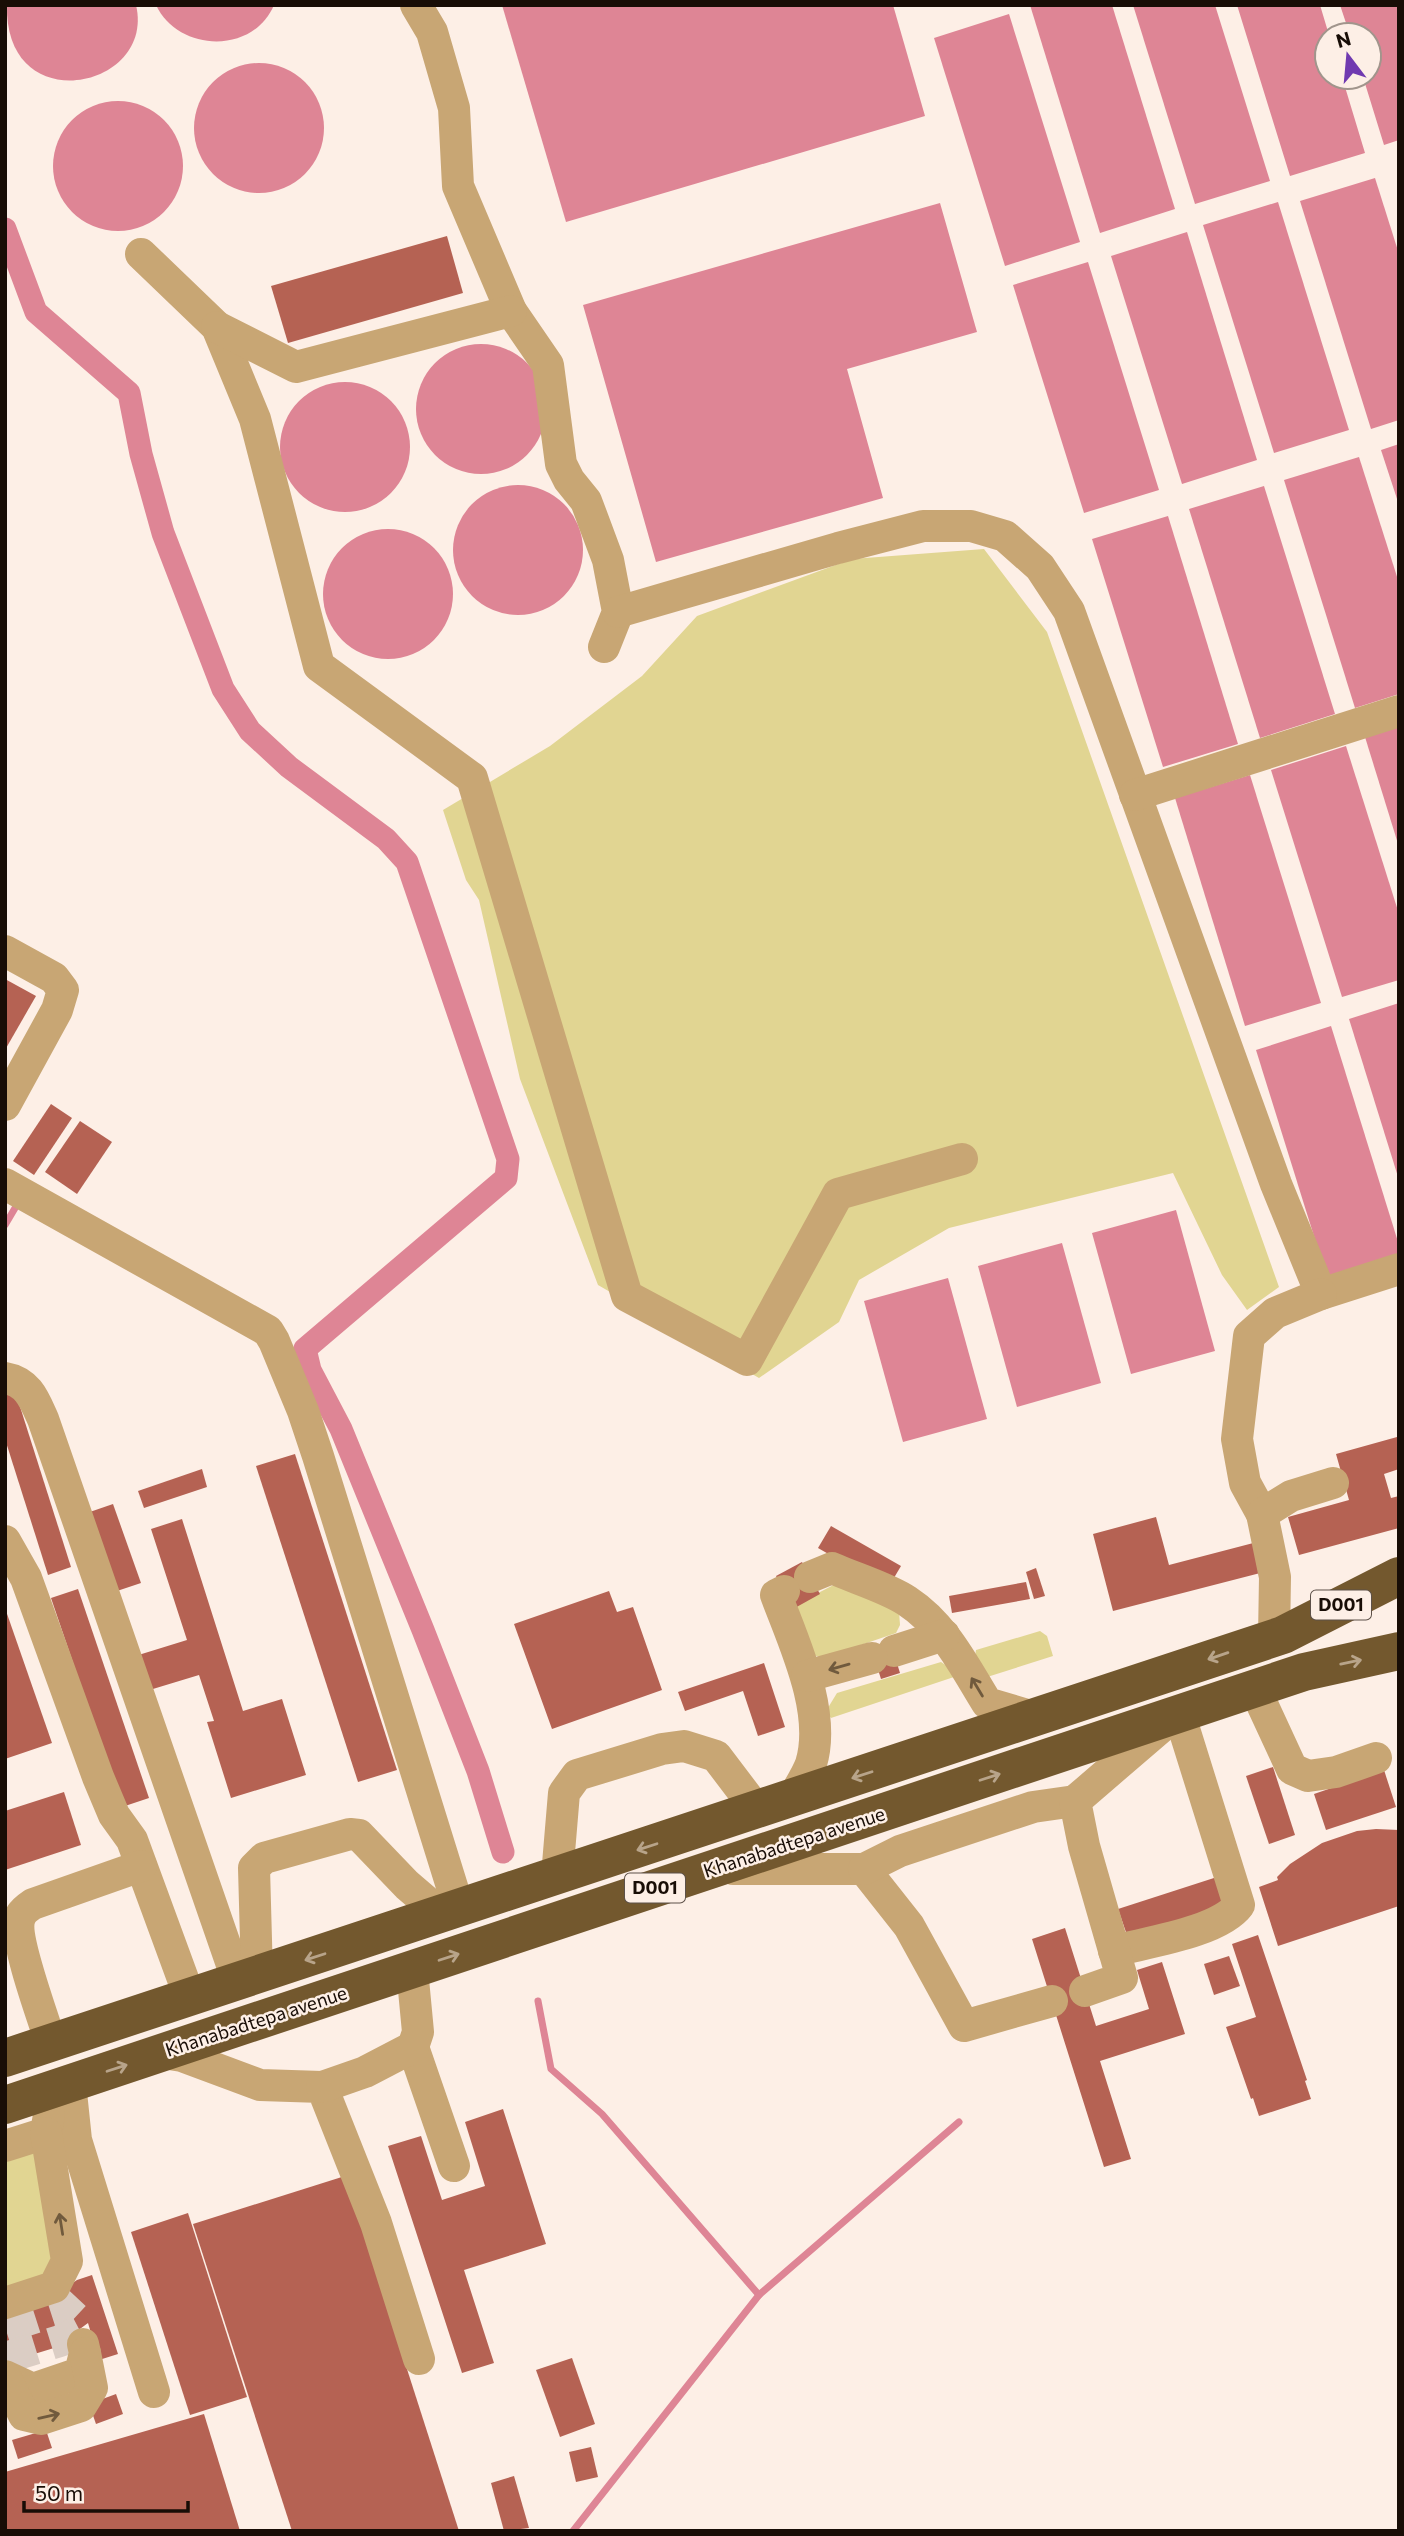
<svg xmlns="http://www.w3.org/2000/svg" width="1404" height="2536" font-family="Commissioner,sans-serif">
<rect width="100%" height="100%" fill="#fdefe6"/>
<!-- green -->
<g fill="#e1d592">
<polygon points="984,549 1047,632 1279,1287 1247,1310 1222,1275 1173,1173 949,1228 859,1280 839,1322 759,1378 598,1285 520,1079 479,900 466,880 443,810 550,746 642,676 697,616 852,559"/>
<polygon points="845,1579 899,1611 900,1625 896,1633 823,1658 803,1652 790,1617 799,1603"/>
<polygon points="1040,1631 1047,1636 1053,1656 984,1678 975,1657 976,1650"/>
<polygon points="941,1662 960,1675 831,1718 826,1711 837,1693"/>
<polygon points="35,2145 52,2265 49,2275 5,2289 5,2155"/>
</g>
<!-- water -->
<g fill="#de8595">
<path d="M 7,5 L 136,5 C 156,89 4,121 7,5 Z"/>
<path d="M 156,5 L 274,5 C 253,55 178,52 156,5 Z"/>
<polygon points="502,5 893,5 925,116 566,222"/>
<polygon points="1030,5 1112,5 1175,209 1100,233"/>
<polygon points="1133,5 1215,5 1270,181 1195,204"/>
<polygon points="1237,5 1320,5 1329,35 1327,35 1327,77 1342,77 1365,153 1290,176"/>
<polygon points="1340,5 1399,5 1399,140 1384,145 1363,77 1369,77 1369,35 1350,35"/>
<polygon points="1009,14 1080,242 1005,266 934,38"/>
<circle cx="259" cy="128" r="65"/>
<circle cx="118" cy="166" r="65"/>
<polygon points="1375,178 1399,254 1399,420 1371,429 1300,201"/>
<polygon points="1278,202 1349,430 1274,453 1203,225"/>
<polygon points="940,203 977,332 847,369 883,498 656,562 583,305"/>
<polygon points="1187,232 1257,460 1182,484 1111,256"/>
<polygon points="1088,262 1159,490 1084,513 1013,285"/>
<circle cx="481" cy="409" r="65"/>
<circle cx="345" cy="447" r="65"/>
<polygon points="1399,444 1399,505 1381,450"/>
<polygon points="1359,457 1399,583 1399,694 1355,708 1284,480"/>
<circle cx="518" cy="550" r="65"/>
<polygon points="1264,486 1335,714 1260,738 1189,509"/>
<polygon points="1168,516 1238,744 1163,767 1092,539"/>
<circle cx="388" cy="594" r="65"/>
<polygon points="1399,726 1399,847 1365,737"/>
<polygon points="1346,746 1399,914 1399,980 1342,997 1271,770"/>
<polygon points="1250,775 1321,1003 1245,1026 1175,798"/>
<polygon points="1399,1003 1399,1180 1349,1019"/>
<polygon points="1331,1026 1399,1245 1399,1255 1327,1278 1256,1050"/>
<polygon points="1176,1210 1215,1351 1131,1374 1092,1233"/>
<polygon points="1062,1243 1101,1383 1017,1407 978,1266"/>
<polygon points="948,1278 987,1419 903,1442 864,1301"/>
</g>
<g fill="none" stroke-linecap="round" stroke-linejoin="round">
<!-- stream -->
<g stroke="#de8595" stroke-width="7">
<polyline points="5,1225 18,1203"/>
<polyline points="538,2001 551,2069 602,2114 759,2295"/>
<polyline points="573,2531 759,2295 959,2122"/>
</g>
<!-- canal -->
<polyline stroke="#de8595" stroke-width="23" points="5,229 36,312 129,393 141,454 163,533 223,689 250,731 289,767 386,839 407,862 508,1159 506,1178 305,1349 310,1370 341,1429 423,1630 478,1771 503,1852"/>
</g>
<!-- building -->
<g fill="#b56253">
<polygon points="447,236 463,293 288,343 271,286"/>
<polygon points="5,979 36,996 5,1050"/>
<polygon points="51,1104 72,1118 34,1175 13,1161"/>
<polygon points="80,1121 112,1142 77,1194 45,1172"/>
<polygon points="5,1392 16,1394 71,1567 48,1575 5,1439"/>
<polygon points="1397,1437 1399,1469 1384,1474 1391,1498 1399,1496 1399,1528 1299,1555 1288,1517 1349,1500 1336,1454"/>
<polygon points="295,1454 397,1770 358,1782 256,1466"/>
<polygon points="202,1469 207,1487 144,1508 138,1491"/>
<polygon points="113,1504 141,1583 111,1593 84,1514"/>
<polygon points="1156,1517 1169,1565 1261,1541 1268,1571 1113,1611 1093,1534"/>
<polygon points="182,1519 243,1711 282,1699 306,1775 231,1798 207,1722 214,1721 199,1675 143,1692 132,1657 187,1640 151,1529"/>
<polygon points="831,1526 901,1566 888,1588 818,1548"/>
<polygon points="802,1562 820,1594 793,1609 776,1576"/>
<polygon points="1036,1568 1045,1596 1034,1599 1026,1572"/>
<polygon points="1026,1582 1030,1599 952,1613 949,1596"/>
<polygon points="78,1589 149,1798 122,1807 51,1598"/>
<polygon points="609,1591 617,1612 633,1607 662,1690 552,1729 514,1624"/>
<polygon points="5,1608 52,1743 5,1759"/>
<polygon points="890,1641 900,1673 881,1679 871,1647"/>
<polygon points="764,1663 785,1727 758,1736 743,1691 685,1711 678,1692"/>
<polygon points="1273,1767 1295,1835 1269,1844 1246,1776"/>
<polygon points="1384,1770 1396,1807 1326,1830 1314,1794"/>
<polygon points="64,1792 81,1845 5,1870 5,1811"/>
<polygon points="1376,1829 1399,1830 1399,1906 1278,1946 1259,1887 1278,1880 1277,1877 1290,1864 1322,1843 1357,1831"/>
<polygon points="1217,1877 1227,1906 1128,1938 1118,1909"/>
<polygon points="1065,1928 1096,2026 1149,2009 1137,1970 1162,1962 1185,2034 1100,2061 1131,2159 1104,2167 1032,1939"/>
<polygon points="1258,1935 1307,2080 1305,2081 1311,2099 1259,2116 1253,2098 1251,2099 1226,2027 1256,2017 1232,1944"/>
<polygon points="1229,1956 1240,1986 1214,1995 1204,1964"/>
<polygon points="503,2109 546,2244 464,2270 494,2363 462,2373 388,2146 421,2136 442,2200 485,2186 465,2122"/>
<polygon points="345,2176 459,2531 292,2531 193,2224"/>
<polygon points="188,2213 247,2397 190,2415 131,2232"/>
<polygon points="92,2275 118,2354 99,2360 88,2323 54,2348 5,2363 5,2318 39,2307 77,2280"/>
<polygon points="572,2358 595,2424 560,2437 536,2370"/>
<polygon points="116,2394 123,2414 96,2424 89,2404"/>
<polygon points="204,2414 240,2531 5,2531 5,2472"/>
<polygon points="46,2430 52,2448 18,2459 12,2440"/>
<polygon points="591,2447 598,2477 576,2482 569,2452"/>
<polygon points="514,2476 529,2528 504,2531 491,2483"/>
</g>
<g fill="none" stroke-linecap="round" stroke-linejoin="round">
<!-- minor-tunnel -->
<g stroke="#dbcdc4" stroke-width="32" stroke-dasharray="32 16" stroke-linecap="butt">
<polyline points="5,2327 61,2309 74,2295"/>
<polyline points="5,2358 60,2341 81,2330"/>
</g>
<!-- minor -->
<g stroke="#c8a674" stroke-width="32">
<polyline points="416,5 432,32 454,108 458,186 511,311 548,365 561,464 569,480 586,501 608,560 618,612 604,647"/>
<polyline points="141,254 217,327 255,419 319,666 472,778 627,1296 747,1360 838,1194 962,1159"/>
<polyline points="217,327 296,367 511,311"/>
<polyline points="618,612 838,548 923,526 971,526 1005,536 1040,567 1069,611 1276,1184 1321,1294 1399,1269"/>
<polyline points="1135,795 1399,711"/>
<polyline points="5,951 54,978 63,990 57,1010 5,1105"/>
<polyline points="5,1184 268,1331 274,1341 303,1411 318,1456 459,1909"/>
<path d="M 5,1378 C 28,1382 34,1399 43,1419 L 238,1982"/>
<polyline points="1262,1514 1245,1483 1237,1439 1249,1336 1275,1313 1321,1294"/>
<polyline points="5,1541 26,1578 98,1777 114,1815 132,1840 190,1998"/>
<path d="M 810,1577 L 832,1568 C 854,1578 888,1588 907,1601 C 945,1626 964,1666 987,1703 L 1034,1717"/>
<path d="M 784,1591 L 776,1595 C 794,1643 827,1712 811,1764 C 807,1775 799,1787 793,1798"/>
<polyline points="1274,1637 1275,1577 1262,1514 1291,1496 1333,1483"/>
<polyline points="894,1651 944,1635"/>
<polyline points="807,1676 872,1658"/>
<polyline points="1255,1689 1292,1769 1308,1776 1336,1772 1376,1758"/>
<polyline points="733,1869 864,1869 909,1926 964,2026 1052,2001"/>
<polyline points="864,1869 900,1851 1033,1807 1075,1801"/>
<polyline points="557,1876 564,1793 577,1775 662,1749 684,1746 716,1756 757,1810"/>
<path d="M 1114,1951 C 1148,1942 1219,1932 1239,1905 L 1179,1713"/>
<polyline points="257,1976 254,1868 264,1858 350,1834 359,1835 407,1885 442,1915"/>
<polyline points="1085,1991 1122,1978 1084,1846 1075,1801 1168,1721"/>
<path d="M 51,2043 C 44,2020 11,1933 21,1915 C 23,1911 30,1906 33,1904 L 141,1866"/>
<polyline points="413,2047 454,2166"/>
<polyline points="163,2053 182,2056 260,2085 322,2087 376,2223 419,2359"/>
<polyline points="70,2083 76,2140 154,2392"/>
<polyline points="322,2087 365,2072 413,2047 418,2032 412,1969"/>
<polyline points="5,2146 46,2133 49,2115"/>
<polyline points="5,2303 54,2287 67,2261 46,2133"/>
<polyline points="5,2376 33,2389 80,2373 85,2353 83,2344"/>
<polyline points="5,2377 24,2415 41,2419 81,2406 92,2388 85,2353"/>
</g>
<!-- highway -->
<g stroke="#73582e" stroke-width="38">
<polyline points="5,2058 1283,1635 1399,1576"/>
<polyline points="5,2105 1304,1672 1399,1651"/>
</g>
</g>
<!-- one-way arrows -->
<defs><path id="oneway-shaft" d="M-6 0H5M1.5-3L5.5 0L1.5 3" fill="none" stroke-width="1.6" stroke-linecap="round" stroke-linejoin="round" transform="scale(1.75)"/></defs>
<g stroke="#b8a48a">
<use href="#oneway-shaft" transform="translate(1218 1656) rotate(161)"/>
<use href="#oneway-shaft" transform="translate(1351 1662) rotate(-12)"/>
<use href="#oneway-shaft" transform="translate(862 1775) rotate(162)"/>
<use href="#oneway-shaft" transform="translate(990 1777) rotate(-18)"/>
<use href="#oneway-shaft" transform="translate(647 1847) rotate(162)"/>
<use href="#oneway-shaft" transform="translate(315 1957) rotate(162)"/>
<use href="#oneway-shaft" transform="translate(449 1957) rotate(-18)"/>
<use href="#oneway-shaft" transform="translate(117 2068) rotate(-18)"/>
</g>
<g stroke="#705a3d">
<use href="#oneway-shaft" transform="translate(839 1667) rotate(164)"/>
<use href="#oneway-shaft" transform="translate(977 1687) rotate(-121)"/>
<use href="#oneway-shaft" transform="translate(61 2224) rotate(-99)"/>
<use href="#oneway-shaft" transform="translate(49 2416) rotate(-13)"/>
</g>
<g text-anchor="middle" stroke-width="5" stroke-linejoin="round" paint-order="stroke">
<!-- shield labels -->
<g fill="#fdefe6" stroke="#5d5149" stroke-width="2">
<rect x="1311" y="1590.5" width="60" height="29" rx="5"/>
<rect x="625" y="1873.5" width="60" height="29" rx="5"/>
</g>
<g font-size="18" font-weight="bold" fill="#180d06">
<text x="1341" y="1611">D001</text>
<text x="655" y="1894">D001</text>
</g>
<!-- street labels -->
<g font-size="19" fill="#180d06" stroke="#fdefe6">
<text transform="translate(794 1842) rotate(-18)" y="7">Khanabadtepa avenue</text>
<text transform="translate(256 2021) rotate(-18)" y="7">Khanabadtepa avenue</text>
</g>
</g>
<!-- border -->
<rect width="1404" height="2536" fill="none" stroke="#180d06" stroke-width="14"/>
<!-- north arrow -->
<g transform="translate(1348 56) rotate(344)"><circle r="33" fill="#fdefe6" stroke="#a1958c" stroke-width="2"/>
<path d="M0-5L12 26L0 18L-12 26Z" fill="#703ab0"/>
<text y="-10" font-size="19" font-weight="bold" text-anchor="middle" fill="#180d06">N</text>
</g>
<!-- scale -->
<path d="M24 2501v10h164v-10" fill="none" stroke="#180d06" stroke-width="3.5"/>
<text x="35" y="2501" font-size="21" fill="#180d06" stroke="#fdefe6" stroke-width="5" paint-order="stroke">50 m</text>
</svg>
